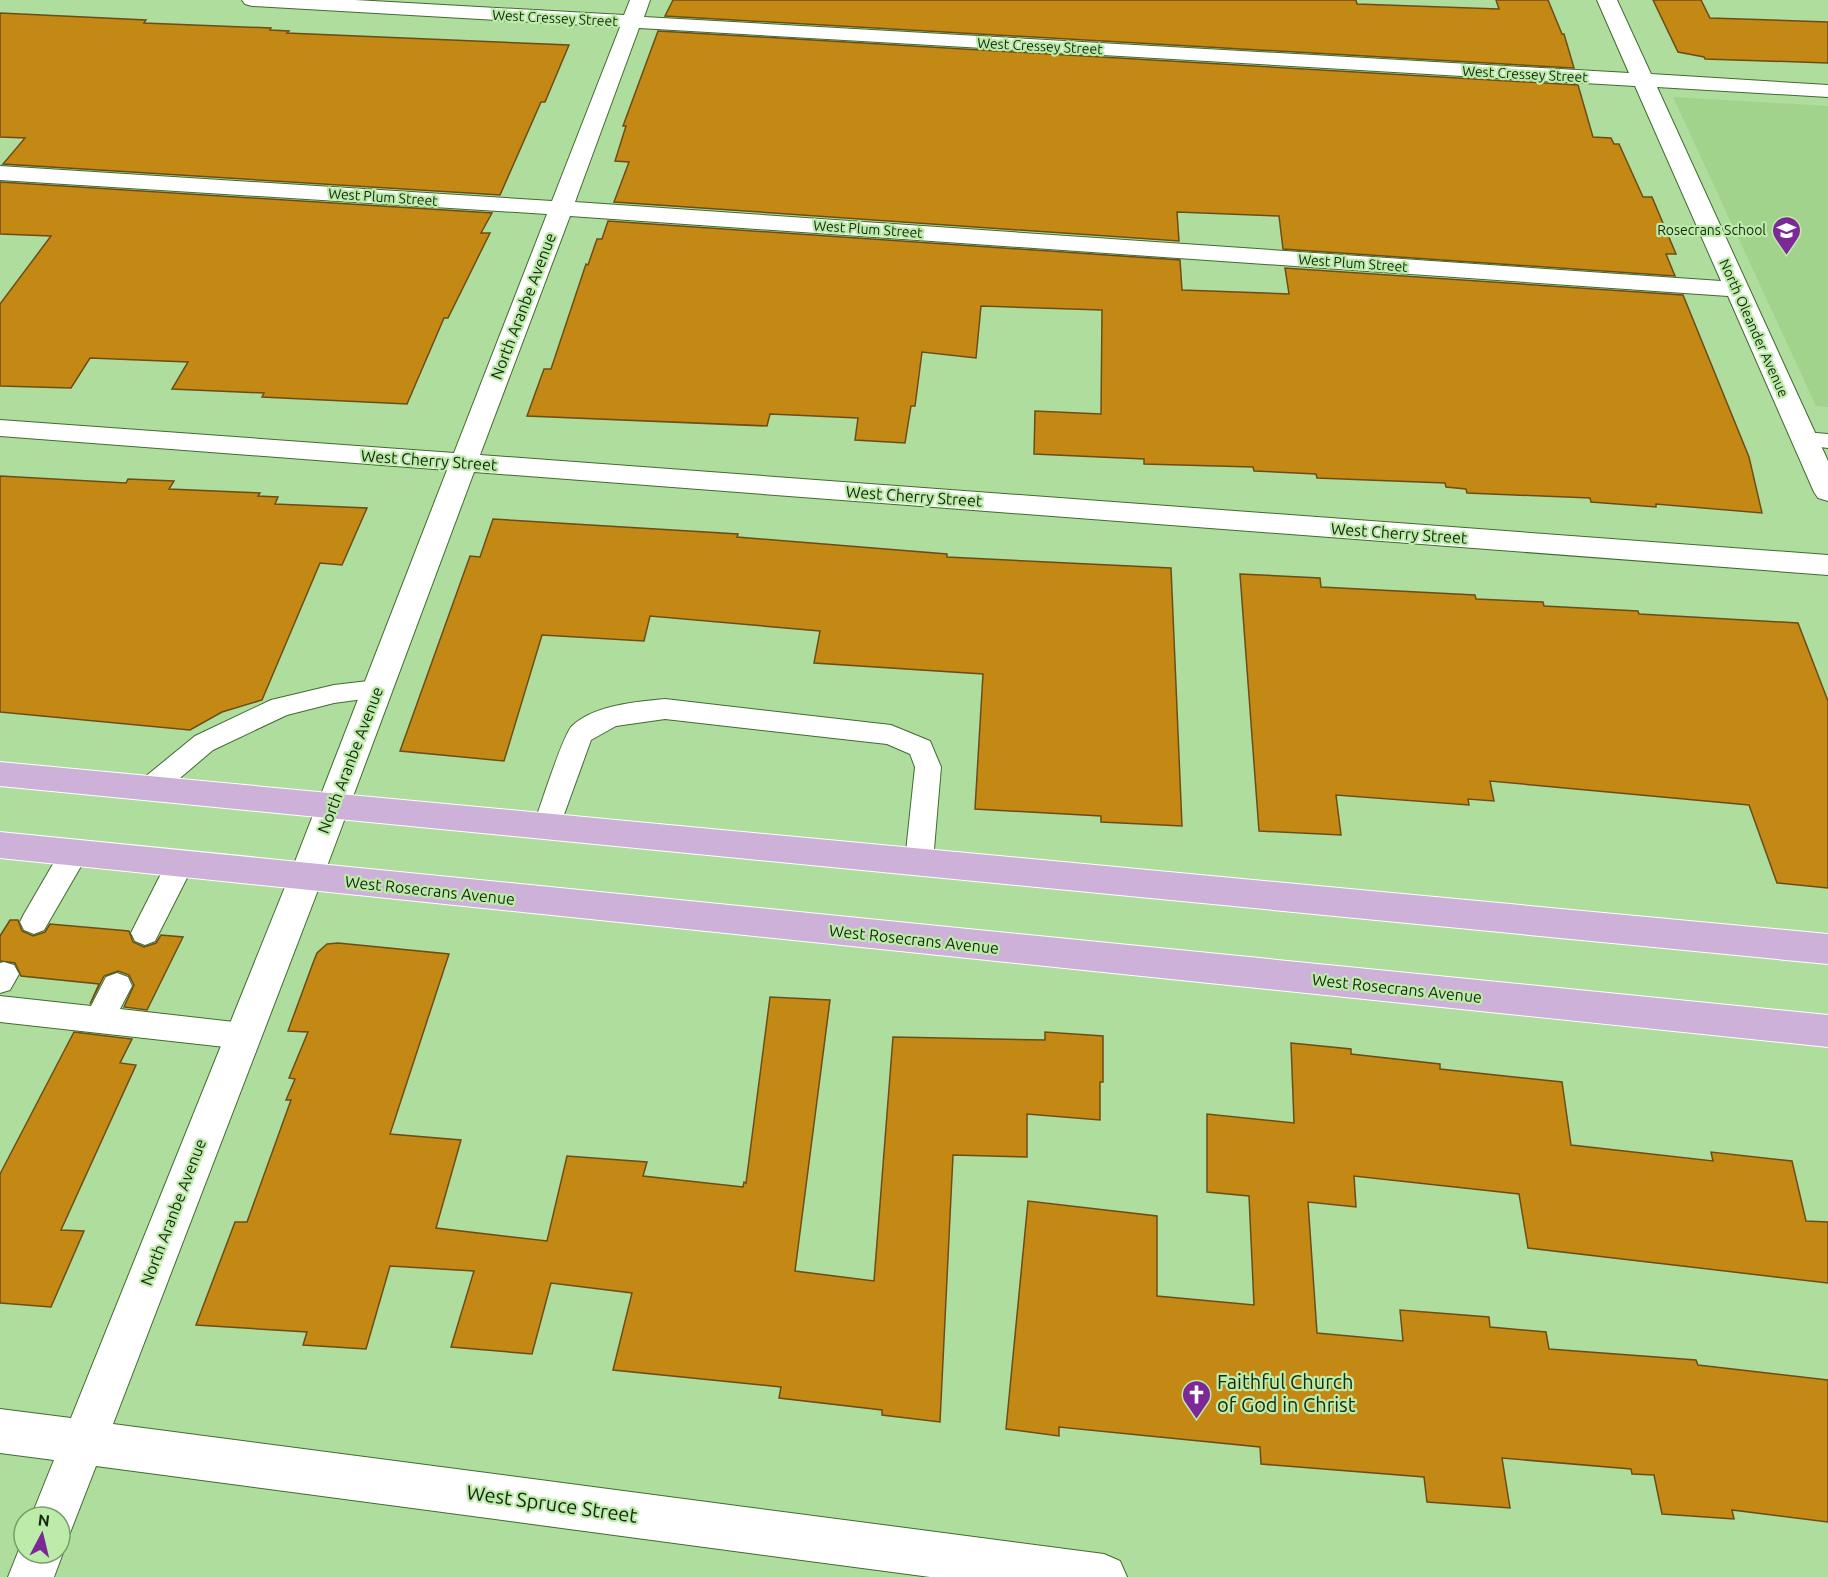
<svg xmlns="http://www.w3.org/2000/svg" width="1828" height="1577" font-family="Ubuntu,sans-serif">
<rect width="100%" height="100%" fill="#afdd9d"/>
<!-- built -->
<polygon fill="#a1d38d" points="1673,97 1828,106 1828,407 1816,406"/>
<!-- building -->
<g fill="#c48914" stroke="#6c4d18" stroke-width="1.5">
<polygon points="673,0 1356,0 1357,4 1499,9 1496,0 1548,0 1562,34 1564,34 1574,68 665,16"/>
<polygon points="1653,0 1701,0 1710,18 1828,22 1828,63 1705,59 1704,57 1678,52"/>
<polygon points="0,13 146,20 144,23 271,28 270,30 289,31 287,33 569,45 545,102 541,102 500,195 3,164 25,138 0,137"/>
<polygon points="658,31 1578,85 1593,137 1611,138 1614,144 1619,144 1643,197 1652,197 1676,254 1666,254 1675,276 1283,249 1279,216 1177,212 1179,241 614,202 629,162 615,161 626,126 623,126"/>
<polygon points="0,182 492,213 481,233 490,233 448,318 444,318 407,404 262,397 264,393 172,389 188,362 90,358 71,388 0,386 0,304 51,236 0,234"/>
<polygon points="608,221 1180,260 1182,290 1289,294 1285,268 1683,295 1749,457 1762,513 1656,504 1656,507 1591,502 1590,498 1467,493 1466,489 1446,487 1445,483 1317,478 1316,474 1254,471 1253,467 1144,464 1144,459 1034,454 1035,411 1101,414 1102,310 981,306 976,358 922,352 915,406 911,406 905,443 855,440 858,418 770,414 767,426 527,416 544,369 551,369 586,264 588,265 597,239 602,239"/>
<polygon points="0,476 126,483 128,479 174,481 169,489 260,493 258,496 278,497 275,504 367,508 342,565 320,563 262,700 222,712 190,730 0,712"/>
<polygon points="493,519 738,534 737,537 947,554 947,557 1171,568 1182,826 1101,822 1101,816 975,809 983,674 814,663 820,631 650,616 644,641 542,635 504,761 400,751 470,556 480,557"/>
<polygon points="1240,574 1320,578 1321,587 1475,595 1476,599 1543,602 1544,606 1638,611 1639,614 1798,623 1828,701 1828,888 1777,883 1749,805 1490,781 1494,801 1468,799 1469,805 1336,795 1341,835 1259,831"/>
<polygon points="10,920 18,920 22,931 33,936 45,932 50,924 129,931 133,942 144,947 156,943 161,935 183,937 147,1010 124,1007 134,985 129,975 118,971 104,976 90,1004 99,984 21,976 15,963 0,961 0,936"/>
<polygon points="338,943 449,954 390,1134 461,1140 436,1228 547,1241 567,1156 647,1162 643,1176 743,1187 744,1182 746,1183 770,997 830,1000 795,1271 874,1281 893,1037 1045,1040 1045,1032 1103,1036 1103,1082 1100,1082 1100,1120 1027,1114 1027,1157 953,1155 940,1422 882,1415 882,1410 779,1398 781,1387 613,1370 632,1293 551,1283 532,1354 451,1347 474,1271 390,1266 366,1349 303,1345 307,1332 196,1325 235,1222 247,1222 291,1100 286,1100 295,1079 289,1078 308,1032 288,1031 313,963 317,953 327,944"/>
<polygon points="74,1032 132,1039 120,1063 136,1065 61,1230 84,1231 51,1307 0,1303 0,1174"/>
<polygon points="1291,1043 1351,1049 1351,1054 1440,1064 1440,1069 1562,1082 1571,1145 1713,1161 1711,1152 1792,1161 1806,1221 1828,1222 1828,1283 1528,1248 1519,1194 1354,1176 1356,1207 1308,1202 1317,1333 1403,1341 1400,1310 1489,1317 1490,1327 1546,1332 1549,1349 1696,1360 1698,1365 1828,1380 1828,1522 1732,1510 1734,1519 1662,1514 1654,1475 1632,1474 1631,1469 1502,1458 1510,1508 1427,1502 1424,1477 1261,1464 1260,1447 1059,1427 1059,1436 1006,1429 1028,1201 1157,1216 1157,1296 1254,1305 1249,1196 1207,1192 1207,1114 1294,1123"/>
</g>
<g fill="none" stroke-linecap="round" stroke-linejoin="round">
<defs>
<g id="lane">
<polygon points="1804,432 1828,434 1828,448 1796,444 1793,439 1796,434"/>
<polygon points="377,680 386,682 390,689 386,696 334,703 287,715 213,750 160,795 150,798 140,795 137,788 140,781 195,736 271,700 334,685"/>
<path d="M 665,699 L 891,725 L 930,741 L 941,767 L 933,861 L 929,869 L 919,872 L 909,869 L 905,861 L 915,767 L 910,754 L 887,744 L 665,719 L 616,726 L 591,740 L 557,834 L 547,837 L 537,834 L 533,826 C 540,809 562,736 572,726 C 594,705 636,702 665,699 Z"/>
<polygon points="74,842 84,845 88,853 84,861 44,930 34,934 24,930 20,922 24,914 64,845"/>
<polygon points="180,853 190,856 194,864 155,941 145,945 135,941 131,933 135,925 170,856"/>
<polygon points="4,962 14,965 19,974 10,990 0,993 0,963"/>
<polygon points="117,973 128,977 132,986 120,1009 243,1023 254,1027 258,1036 254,1045 243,1049 0,1022 0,996 91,1006 106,977"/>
</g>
<g id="street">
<path d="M 242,0 L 355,0 L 624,15 L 630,0 L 650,0 L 644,17 L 1629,73 L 1597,0 L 1617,0 L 1651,74 L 1828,85 L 1828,97 L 1657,87 L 1828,461 L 1828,501 L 1818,498 L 1814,492 L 1728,296 L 570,216 L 480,455 L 1828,555 L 1828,575 L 474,472 L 323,877 L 113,1424 L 1104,1554 L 1120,1561 L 1127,1577 L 930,1577 L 96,1466 L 70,1533 L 60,1537 L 60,1517 L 31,1517 L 54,1460 L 0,1453 L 0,1409 L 71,1418 L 289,877 L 447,470 L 0,436 L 0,420 L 454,453 L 547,214 L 0,180 L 0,166 L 552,201 L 620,27 L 252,6 L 245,4 ZM 639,28 L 1635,86 L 1721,281 L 575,202 Z"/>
<polygon points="24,1537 24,1553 60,1553 60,1546 63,1553 54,1577 8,1577"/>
</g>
<g id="primary">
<polygon points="0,762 1828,934 1828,964 0,786"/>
<polygon points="0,832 1828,1015 1828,1047 0,858"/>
</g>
</defs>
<!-- lane casing -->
<use href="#lane" stroke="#416b2f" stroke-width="2"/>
<!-- street casing -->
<use href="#street" stroke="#416b2f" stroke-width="2"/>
<!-- primary casing -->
<use href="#primary" stroke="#fff" stroke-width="2"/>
<!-- lane -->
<use href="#lane" fill="#fff" fill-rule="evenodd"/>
<!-- street -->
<use href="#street" fill="#fff" fill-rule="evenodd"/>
<!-- primary -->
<use href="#primary" fill="#ceb1d9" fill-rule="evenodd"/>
</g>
<!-- icons -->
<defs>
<symbol id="school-pin" viewBox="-11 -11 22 30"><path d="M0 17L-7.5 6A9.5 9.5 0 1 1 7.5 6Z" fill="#7d2897" stroke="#bcebaa"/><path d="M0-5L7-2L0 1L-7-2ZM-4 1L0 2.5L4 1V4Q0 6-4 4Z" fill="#fff"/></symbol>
<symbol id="church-pin" viewBox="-11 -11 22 30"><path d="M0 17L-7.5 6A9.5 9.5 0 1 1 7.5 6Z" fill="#7d2897" stroke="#bcebaa"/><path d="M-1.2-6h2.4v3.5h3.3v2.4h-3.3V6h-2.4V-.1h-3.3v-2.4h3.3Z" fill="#fff"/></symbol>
</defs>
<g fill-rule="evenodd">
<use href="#school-pin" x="1770" y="214" width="33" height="45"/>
<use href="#church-pin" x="1180" y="1378" width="33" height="45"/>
</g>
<g text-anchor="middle" stroke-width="4.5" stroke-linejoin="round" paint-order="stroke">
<!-- far-street labels -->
<g font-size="14" fill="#16280f" stroke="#bcebaa">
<text transform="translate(555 18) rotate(3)" y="5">West Cressey Street</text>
<text transform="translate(1040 46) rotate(3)" y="5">West Cressey Street</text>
<text transform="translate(1525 74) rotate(3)" y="5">West Cressey Street</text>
<text transform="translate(383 197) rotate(4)" y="5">West Plum Street</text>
<text transform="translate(868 229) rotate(4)" y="5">West Plum Street</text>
<text transform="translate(1353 263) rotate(4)" y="5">West Plum Street</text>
<text transform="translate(1754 328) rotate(66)" y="5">North Oleander Avenue</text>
</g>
<!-- far-poi labels -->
<g font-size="14" fill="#16280f" stroke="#bcebaa" text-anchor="end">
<text x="1766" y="235">Rosecrans School</text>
</g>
<!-- street labels -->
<g font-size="16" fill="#16280f" stroke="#bcebaa">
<text transform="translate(523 306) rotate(-69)" y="6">North Aranbe Avenue</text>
<text transform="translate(429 460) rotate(4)" y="6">West Cherry Street</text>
<text transform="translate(914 496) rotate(4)" y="6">West Cherry Street</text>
<text transform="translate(1399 533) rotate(4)" y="6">West Cherry Street</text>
<text transform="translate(350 760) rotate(-69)" y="6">North Aranbe Avenue</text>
<text transform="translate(430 890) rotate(6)" y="6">West Rosecrans Avenue</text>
<text transform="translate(914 939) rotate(6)" y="6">West Rosecrans Avenue</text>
<text transform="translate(1397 988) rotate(6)" y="6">West Rosecrans Avenue</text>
<text transform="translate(173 1212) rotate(-69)" y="6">North Aranbe Avenue</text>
</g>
<!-- near-poi labels -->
<g font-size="20" fill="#16280f" stroke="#bcebaa" text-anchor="start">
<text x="1217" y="1389">Faithful Church<tspan x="1217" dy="23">of God in Christ</tspan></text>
</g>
<!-- near-street labels -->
<g font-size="20" fill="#16280f" stroke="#bcebaa">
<text transform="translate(552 1504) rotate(8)" y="7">West Spruce Street</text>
</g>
</g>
<!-- north arrow -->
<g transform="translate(42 1535) rotate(7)"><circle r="28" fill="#bcebaa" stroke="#7a9d6c" stroke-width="1.5"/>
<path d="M0-4.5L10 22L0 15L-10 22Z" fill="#7d2897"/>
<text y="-9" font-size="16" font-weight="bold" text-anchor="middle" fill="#16280f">N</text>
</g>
</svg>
